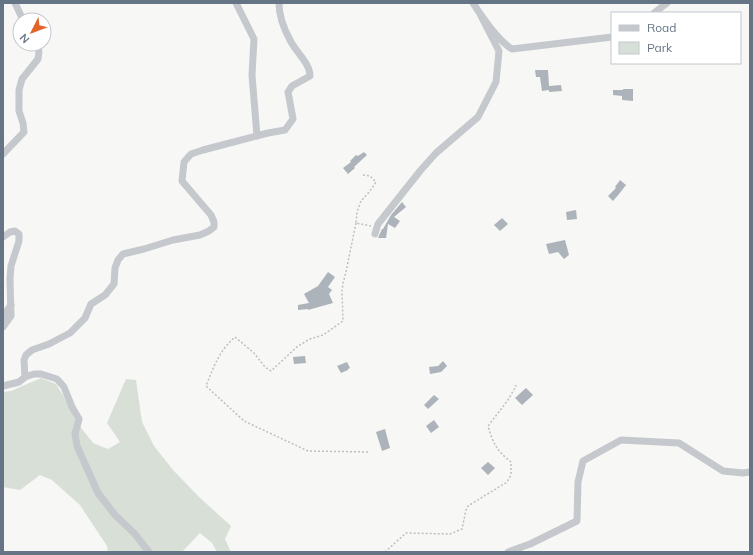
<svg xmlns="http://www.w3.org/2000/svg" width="753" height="555" font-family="Mulish,sans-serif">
<rect width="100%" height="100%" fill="#f7f7f5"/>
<!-- green -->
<polygon fill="#d8dfd6" points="41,378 56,384 64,397 75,420 93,443 108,449 120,442 107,423 126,379 136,380 142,422 154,446 173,470 199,497 231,526 225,539 231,552 217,552 212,543 200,533 182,552 108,552 107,546 80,505 52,480 40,475 20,490 3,487 3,392 11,391"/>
<!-- building -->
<g fill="#acb3ba">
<polygon points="535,70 548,70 549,86 561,85 562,91 549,92 549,89 549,90 542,91 540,77 536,77"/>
<polygon points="623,89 633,89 633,101 622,100 622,96 613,95 613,90 623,90"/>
<polygon points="364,152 367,155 354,167 355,168 348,174 343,168 351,162 350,161 356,155 358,156"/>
<polygon points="620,180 626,185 619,194 613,201 608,196 616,188 615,187"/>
<polygon points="402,202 406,207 394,217 400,221 395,228 388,224 386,238 378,238 382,229 383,229 391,215"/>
<polygon points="576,210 577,219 567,220 566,212"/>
<polygon points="502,218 508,224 500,231 494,225"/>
<polygon points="565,240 569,255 564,259 558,252 549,254 546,244"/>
<polygon points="328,272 335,277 328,287 332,290 329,294 333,303 308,310 308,309 298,310 298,305 309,303 304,294 318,286"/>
<polygon points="305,356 306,363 294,364 293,357"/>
<polygon points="443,361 447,366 441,372 430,374 429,367 438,366"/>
<polygon points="347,362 350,368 348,369 348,370 341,373 337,366"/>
<polygon points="526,388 533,395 522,405 515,398"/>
<polygon points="434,395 439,399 428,409 424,405"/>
<polygon points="434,420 439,427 431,433 426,426"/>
<polygon points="385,429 390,448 382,451 376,432"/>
<polygon points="488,462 495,468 488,475 481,468"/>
</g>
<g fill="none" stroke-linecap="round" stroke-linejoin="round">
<!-- path -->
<g stroke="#bdbfc2" stroke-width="1.5" stroke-dasharray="2 2" stroke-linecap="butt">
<polyline points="363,175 370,176 376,182 370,191 361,201 357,212 356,223 371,226"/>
<path d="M 356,223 L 349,257 L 346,272 L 343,283 L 342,291 L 343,321 L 323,335 L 310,339 L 298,346 L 271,371 L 265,367 L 254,353 L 235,337 C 219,351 214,366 206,386 L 244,421 L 308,451 L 370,452"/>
<path d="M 385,552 L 406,533 L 450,534 L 462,529 L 466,510 L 468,506 L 507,482 L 511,475 L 511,462 C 496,450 493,443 488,426 L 508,400 L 516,386 L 513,384"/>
</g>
<!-- street -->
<g stroke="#c5c8cc" stroke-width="7">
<polyline points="15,3 23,20"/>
<polyline points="236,3 254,39 252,75 257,136"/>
<path d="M 473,3 C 482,17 497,40 512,49 L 612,37"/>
<polyline points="654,13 667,3"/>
<polyline points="3,154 24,132 23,123 19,111 19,90 22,79 38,59 39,52 37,44"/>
<polyline points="375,234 377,227 378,224 420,171 436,153 478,117 496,82 499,51 481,16"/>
<polyline points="3,237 10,232 15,231 19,234 19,241 11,266 10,279 11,316 3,327"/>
<polyline points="3,316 11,305"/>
<path d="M 25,377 L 24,360 L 26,355 L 32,350 L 49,344 L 70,333 L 85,318 L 91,304 L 105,295 L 114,284 L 115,268 L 118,260 L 123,254 L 144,249 L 173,240 L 200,235 L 209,231 L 214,227 L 214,222 L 211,215 L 182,181 L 184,162 L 191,154 L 203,150 L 268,133 L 285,130 L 293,119 L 288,92 L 292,86 L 310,76 C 310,63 295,51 290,40 C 284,29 279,15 279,3"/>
<polyline points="3,386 19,382 25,377 34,374 41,374 57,379 64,387 72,407 79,419 75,434 77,446 98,493 115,515 134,533 149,552"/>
<polyline points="508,552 530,544 577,521 578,482 583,461 621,440 679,443 723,471 743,473 750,472"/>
</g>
</g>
<!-- border -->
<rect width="753" height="555" fill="none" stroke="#667586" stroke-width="8"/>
<!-- legend -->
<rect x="611" y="12" width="130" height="52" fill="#ffffff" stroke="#c2c8cf"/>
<rect x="619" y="25" width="20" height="6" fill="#c5c8cc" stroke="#c2c8cf"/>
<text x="647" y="32" font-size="12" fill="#667586">Road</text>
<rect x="619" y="42" width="20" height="12" fill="#d8dfd6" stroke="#c2c8cf"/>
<text x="647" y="52" font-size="12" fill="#667586">Park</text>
<!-- north arrow -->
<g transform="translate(32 32) rotate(228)"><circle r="19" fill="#ffffff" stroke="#c2c8cf"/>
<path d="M0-3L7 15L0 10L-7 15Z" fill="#e36429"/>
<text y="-6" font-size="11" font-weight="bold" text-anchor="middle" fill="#667586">N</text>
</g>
</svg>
